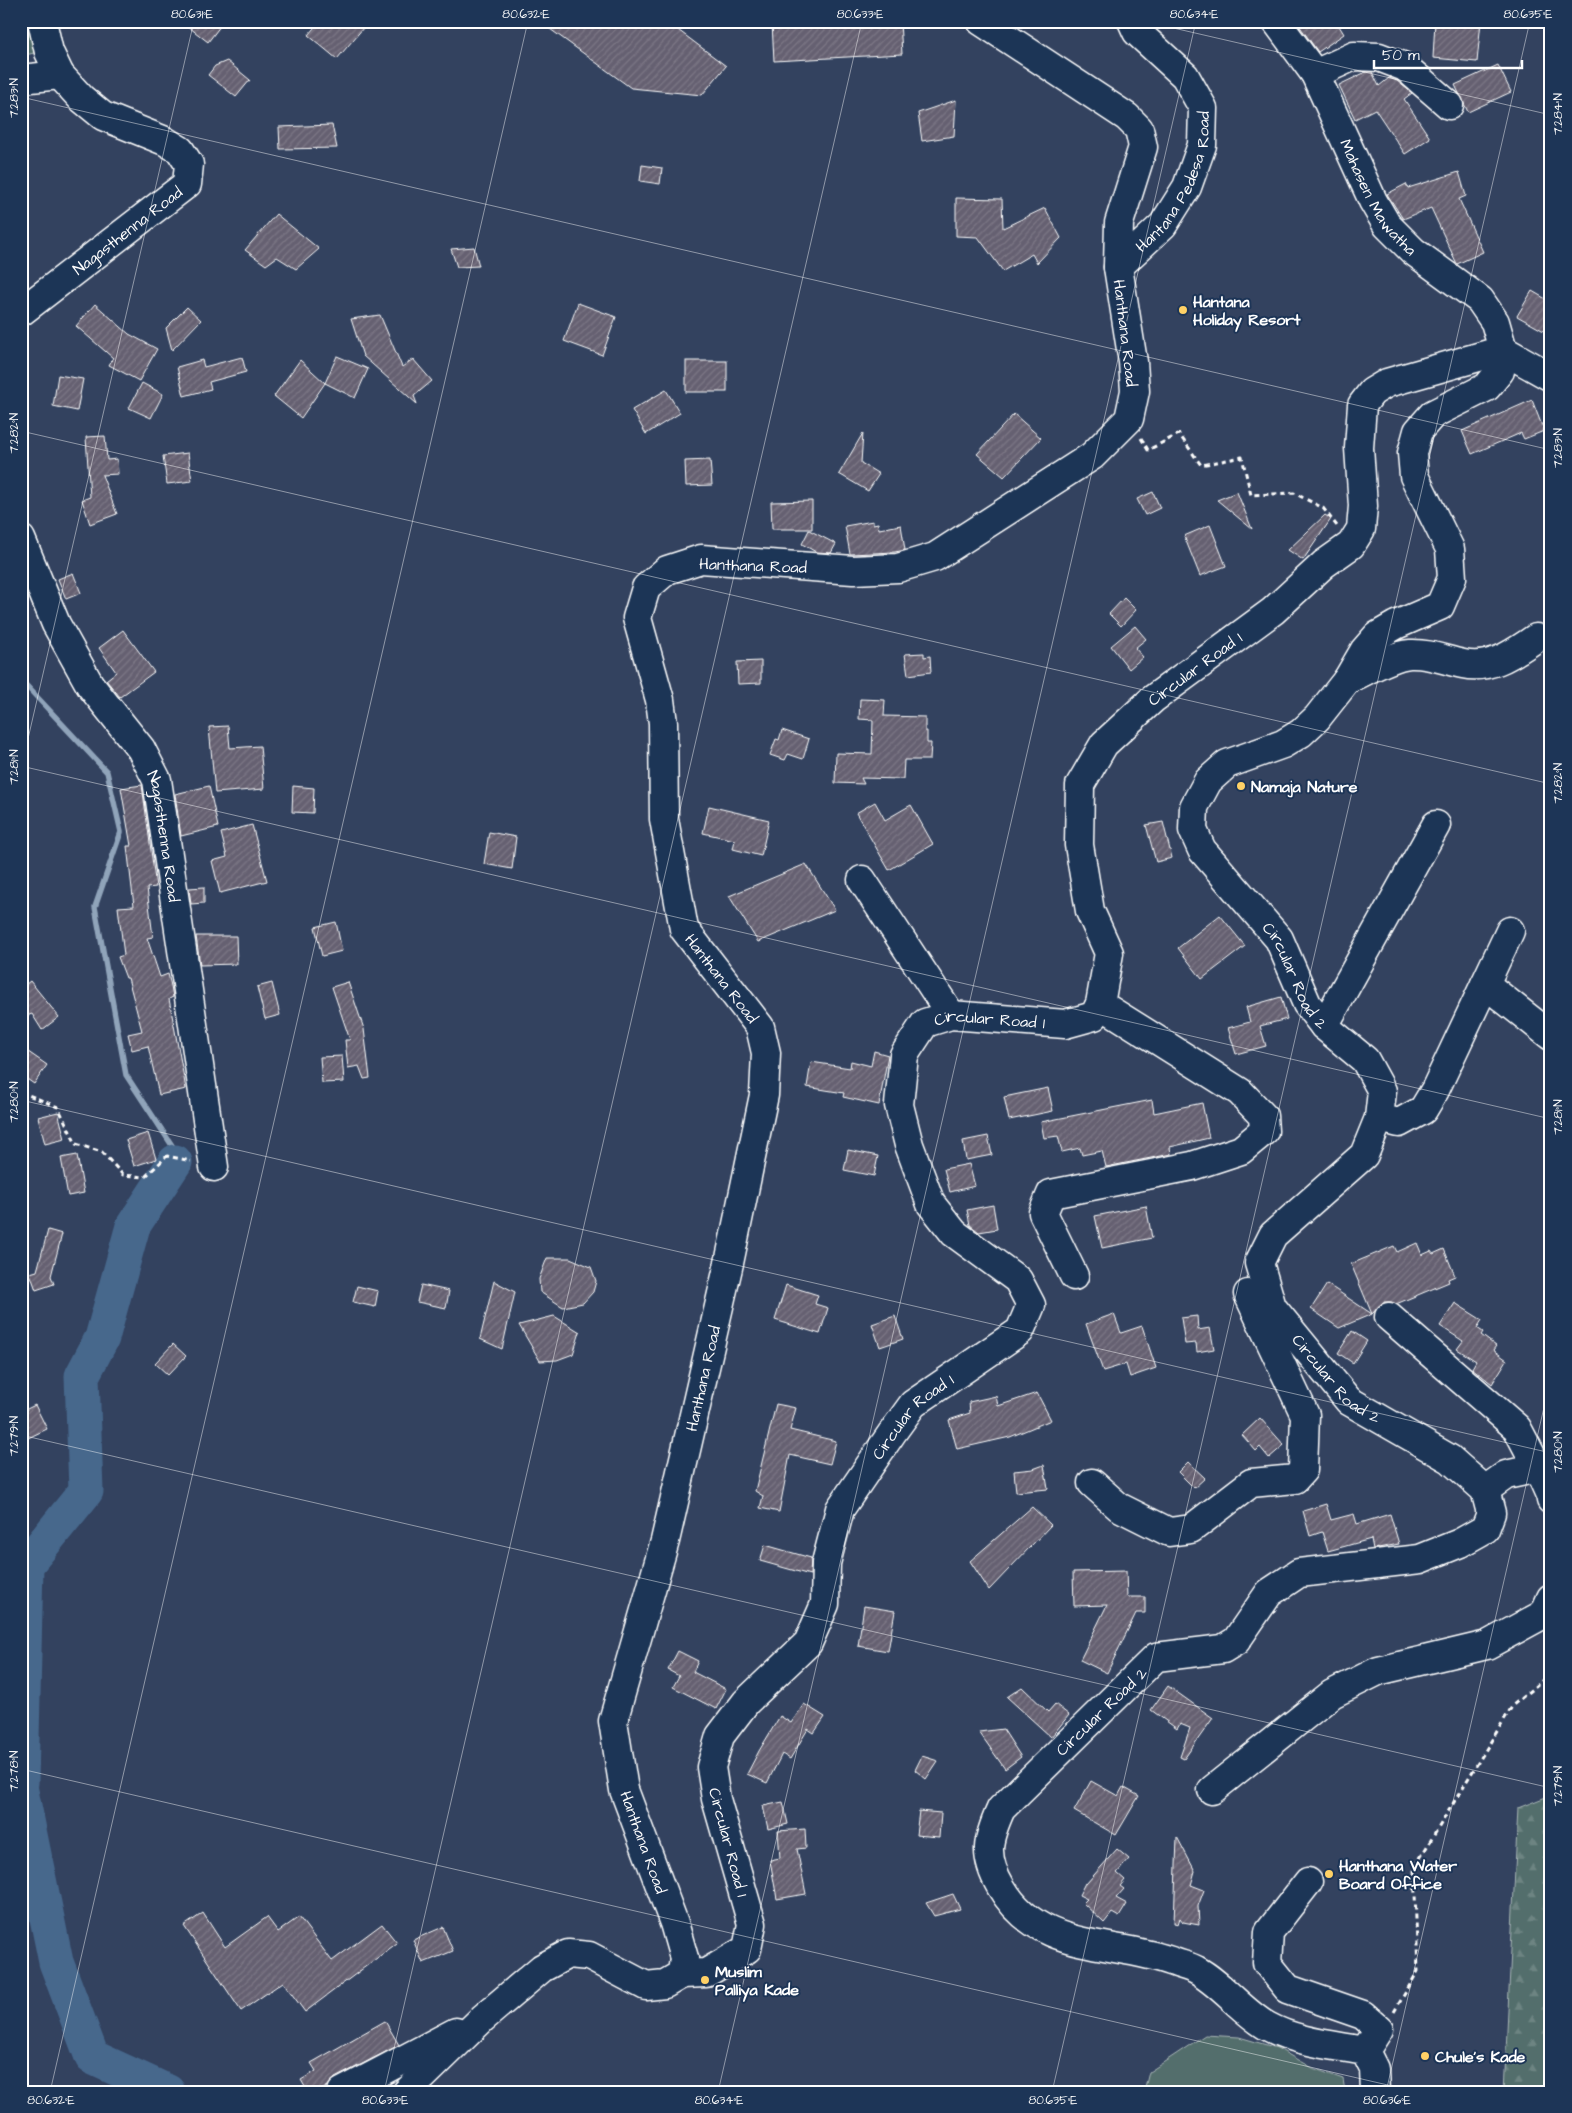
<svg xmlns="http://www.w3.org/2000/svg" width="1572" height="2113" font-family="'Architects Daughter',sans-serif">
<defs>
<pattern id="forest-firs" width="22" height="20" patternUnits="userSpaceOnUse" patternTransform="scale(1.25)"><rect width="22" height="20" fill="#536e6c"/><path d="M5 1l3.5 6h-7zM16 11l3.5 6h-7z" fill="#6d8482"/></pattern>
<pattern id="building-hatch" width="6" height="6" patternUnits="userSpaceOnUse" patternTransform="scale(1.25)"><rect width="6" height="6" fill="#656071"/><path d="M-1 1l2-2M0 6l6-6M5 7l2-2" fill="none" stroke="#7c7886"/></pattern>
</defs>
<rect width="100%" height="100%" fill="#33425f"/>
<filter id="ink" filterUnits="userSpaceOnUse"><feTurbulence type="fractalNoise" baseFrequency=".02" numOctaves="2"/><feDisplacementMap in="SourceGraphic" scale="10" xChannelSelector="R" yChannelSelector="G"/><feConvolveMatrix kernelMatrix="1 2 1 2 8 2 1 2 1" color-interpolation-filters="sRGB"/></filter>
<g filter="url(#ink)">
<!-- forest -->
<polygon fill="url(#forest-firs)" stroke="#a9b6b6" points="1551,1795 1551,2092 1504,2092 1518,1808"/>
<!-- garden -->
<g fill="#536e6c" stroke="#a9b6b6">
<polygon points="21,21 40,21 40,38 34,53 21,56"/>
<polygon points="1205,2035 1239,2037 1277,2048 1310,2067 1343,2079 1345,2092 1144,2092 1149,2072"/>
</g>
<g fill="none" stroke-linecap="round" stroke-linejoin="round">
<!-- stream -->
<polyline stroke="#90a4ba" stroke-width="5.5" points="21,680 107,772 121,832 95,907 126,1075 175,1150"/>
<!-- river -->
<g stroke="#46678c" stroke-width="35">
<polyline points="21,1783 26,1565 86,1491 82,1376 102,1338 133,1226 175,1162"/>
<polyline points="21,1791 56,1962 92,2057 168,2092"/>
</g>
</g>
<!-- building -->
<g fill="url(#building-hatch)" stroke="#fff">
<polygon points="181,21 224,21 208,42"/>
<polygon points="320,21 369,21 337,59 308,35"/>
<polygon points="539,21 675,21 678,30 726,66 702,95 631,88"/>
<polygon points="809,21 900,21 902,54 774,61 772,23"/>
<polygon points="1296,21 1336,21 1344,34 1318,52"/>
<polygon points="1435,21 1481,21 1477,62 1433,58"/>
<polygon points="227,61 250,80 236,97 208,75 215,66"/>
<polygon points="1498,65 1511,92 1468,112 1455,85"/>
<polygon points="1366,72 1372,72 1379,86 1389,78 1397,81 1412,93 1404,99 1430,138 1405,154 1375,109 1355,119 1339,85"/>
<polygon points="956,100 954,136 922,141 918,113"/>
<polygon points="332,125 337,148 280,149 279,127"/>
<polygon points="642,165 662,168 660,184 640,181"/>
<polygon points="1459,172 1466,196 1459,199 1483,252 1457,264 1431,208 1403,219 1387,194 1406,184 1408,188"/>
<polygon points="956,198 1002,199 1003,228 1045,208 1061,238 1037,263 1032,254 1003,271 978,237 956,236"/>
<polygon points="276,214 319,249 296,269 277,257 266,265 245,250"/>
<polygon points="474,247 479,266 457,267 451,249"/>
<polygon points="1532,291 1551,302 1551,335 1517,316"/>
<polygon points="578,303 616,317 602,355 564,341"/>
<polygon points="95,304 129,334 157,349 139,381 109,365 113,358 76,326"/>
<polygon points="187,307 201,320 172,350 166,328"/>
<polygon points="380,315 402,367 413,359 432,381 414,396 417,404 363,356 351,319"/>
<polygon points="337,356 368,369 355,398 325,383"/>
<polygon points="242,357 246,372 209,382 211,389 184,396 177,367 202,360 204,367"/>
<polygon points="300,360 325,383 301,418 274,396"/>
<rect x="686" y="361" width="41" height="31"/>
<polygon points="58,375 83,379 77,411 53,406"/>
<polygon points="142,383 163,394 151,418 129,408"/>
<polygon points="666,390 680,413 646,434 632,410"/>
<polygon points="1532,400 1544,431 1524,439 1521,433 1472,454 1462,431"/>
<polygon points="1014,414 1041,438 1004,477 977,454"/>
<polygon points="863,433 861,463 879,474 868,491 839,474"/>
<polygon points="105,436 107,460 117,459 118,474 102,475 117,514 90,524 82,500 90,497 86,437"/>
<polygon points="188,453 192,481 167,484 163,456"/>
<polygon points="710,460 712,485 686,486 685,461"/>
<polygon points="1153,492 1160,508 1145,515 1137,499"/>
<polygon points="1237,492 1252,529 1217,500"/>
<polygon points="812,501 812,529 772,529 771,502"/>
<polygon points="1325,515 1331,519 1303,560 1288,550"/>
<polygon points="873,521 873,524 878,523 879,529 901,525 905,550 895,552 850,554 845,526"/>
<polygon points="1210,525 1226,566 1200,576 1184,536"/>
<polygon points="809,530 836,544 831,553 816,552 802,544"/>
<polygon points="73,573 81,593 66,599 58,579"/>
<polygon points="1124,598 1136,610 1121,626 1109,614"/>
<polygon points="1135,626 1146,639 1135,648 1143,657 1129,669 1111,646"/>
<polygon points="123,630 154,672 120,697 106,680 116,672 99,648"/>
<polygon points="924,653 924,657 930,656 931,672 908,675 905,654"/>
<polygon points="761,661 761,683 738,684 737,662"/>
<polygon points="860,699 885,700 884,716 925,717 925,731 927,731 927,743 931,743 930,760 904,760 903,779 861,778 864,784 835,783 836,753 872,754 873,720 859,719"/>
<polygon points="228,726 230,748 260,746 264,789 215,793 209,727"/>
<polygon points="782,730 809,739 803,759 788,754 785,760 770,755 776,739 779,740"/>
<polygon points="142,785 156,887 147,888 153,937 147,938 160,977 168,974 171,986 173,997 169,999 186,1089 159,1095 148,1046 132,1050 128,1034 142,1031 128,978 126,978 118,957 124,955 118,907 134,906 127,846 131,846 121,788"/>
<polygon points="209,786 218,827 181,836 175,794"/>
<polygon points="293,786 314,788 313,813 292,812"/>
<polygon points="875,802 885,820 911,805 933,844 889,870 856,813"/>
<polygon points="709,806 769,820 761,856 733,849 735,840 703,833"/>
<polygon points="1163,822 1172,858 1156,862 1146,825"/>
<polygon points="252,825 267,881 220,893 212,861 227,857 221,833"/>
<polygon points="489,832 516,837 512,869 484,864"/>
<polygon points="806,864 835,910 758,942 729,896"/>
<polygon points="204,887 204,903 191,904 189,888"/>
<polygon points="1220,915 1245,946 1202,979 1178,948"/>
<polygon points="336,922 342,951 322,956 315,927"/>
<polygon points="236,936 237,964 200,965 196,936"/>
<polygon points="30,981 59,1017 42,1030 32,1014 21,1018 21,988"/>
<polygon points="348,982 364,1029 370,1078 364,1079 359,1066 348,1068 345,1040 350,1040 332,987"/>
<polygon points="272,983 280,1015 265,1019 257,987"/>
<polygon points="1281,997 1287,1019 1260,1026 1266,1046 1236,1054 1228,1028 1250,1022 1246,1007"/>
<polygon points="21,1047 47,1065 34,1084 21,1075"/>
<polygon points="874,1051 888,1055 879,1105 843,1097 844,1093 807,1087 811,1062 850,1068 851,1061 871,1066"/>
<polygon points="342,1056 344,1082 322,1083 320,1057"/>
<polygon points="1048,1088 1053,1111 1009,1120 1004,1097"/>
<polygon points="1152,1100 1154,1113 1202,1103 1209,1138 1170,1147 1171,1154 1106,1167 1102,1151 1082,1155 1080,1148 1062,1152 1058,1136 1044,1138 1041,1122"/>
<polygon points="58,1112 65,1139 45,1144 38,1117"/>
<polygon points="148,1133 156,1159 134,1166 126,1140"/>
<polygon points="988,1136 992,1155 966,1160 963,1141"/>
<polygon points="848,1150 878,1156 874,1176 844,1170"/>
<polygon points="77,1155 84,1193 68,1196 61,1158"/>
<polygon points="969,1164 975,1186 950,1192 944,1169"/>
<polygon points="993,1205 997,1229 979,1232 970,1225 967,1210"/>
<polygon points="1146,1206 1152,1238 1102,1248 1095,1216"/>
<polygon points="48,1230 62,1234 51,1276 54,1284 36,1290 30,1273 37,1271"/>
<polygon points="1417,1243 1422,1255 1431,1251 1433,1254 1444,1249 1455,1276 1448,1279 1449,1282 1396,1304 1391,1302 1383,1302 1372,1314 1351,1264 1394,1246 1397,1252"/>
<polygon points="547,1258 570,1258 591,1267 596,1281 593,1292 583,1303 563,1307 540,1292 539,1279"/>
<polygon points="494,1281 515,1292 502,1349 480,1339"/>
<polygon points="1327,1284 1372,1314 1339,1328 1311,1309"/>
<polygon points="421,1285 449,1291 446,1308 417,1302"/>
<polygon points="786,1285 818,1295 815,1304 828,1308 820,1334 775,1320"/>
<polygon points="357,1286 378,1291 375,1307 353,1302"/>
<polygon points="1455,1303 1482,1320 1477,1328 1483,1332 1481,1335 1496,1346 1493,1350 1507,1360 1492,1384 1472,1368 1476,1361 1457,1349 1463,1341 1440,1326"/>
<polygon points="1114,1314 1121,1333 1142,1326 1156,1368 1130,1377 1126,1364 1103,1371 1086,1324"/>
<polygon points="554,1316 580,1332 573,1354 557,1360 540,1361 519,1325"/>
<polygon points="895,1316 903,1339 880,1347 872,1324"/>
<polygon points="1197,1316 1198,1330 1210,1328 1214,1349 1197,1352 1196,1343 1185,1344 1181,1318"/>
<polygon points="1352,1331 1367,1341 1353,1363 1338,1353"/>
<polygon points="173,1344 186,1356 168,1375 155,1363"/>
<polygon points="1037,1393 1051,1420 1010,1437 957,1449 949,1420 970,1413 969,1402 996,1396 998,1406"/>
<polygon points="776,1404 796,1408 790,1430 836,1441 830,1464 790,1455 779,1512 760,1508 763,1496 755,1491"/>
<polygon points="35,1405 47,1429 28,1438 21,1425 21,1412"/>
<polygon points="1260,1418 1284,1445 1269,1458 1260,1447 1256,1451 1242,1435"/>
<polygon points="1188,1462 1205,1478 1194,1488 1178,1472"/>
<polygon points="1044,1465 1048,1489 1016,1492 1014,1471 1033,1469"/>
<polygon points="1326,1504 1331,1520 1354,1514 1357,1524 1390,1514 1399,1544 1373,1549 1371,1539 1328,1551 1322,1532 1310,1536 1303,1511"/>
<polygon points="1032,1507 1051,1525 989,1590 970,1561"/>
<polygon points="765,1545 811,1558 810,1575 760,1561"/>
<polygon points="1126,1571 1127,1597 1145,1597 1145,1613 1136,1613 1107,1673 1080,1660 1107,1605 1074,1606 1073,1572"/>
<polygon points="864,1606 895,1611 888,1651 858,1646"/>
<polygon points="678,1651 698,1661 693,1672 726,1689 716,1709 673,1687 679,1676 668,1670"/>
<polygon points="1168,1686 1213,1718 1184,1759 1180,1757 1190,1728 1180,1724 1177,1729 1151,1710"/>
<polygon points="1022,1687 1048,1712 1055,1704 1069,1715 1051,1737 1007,1697"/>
<polygon points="804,1704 825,1717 814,1733 808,1729 790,1759 782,1754 767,1783 747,1774 759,1751 780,1716 791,1723"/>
<polygon points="1003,1729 1021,1757 1005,1769 979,1732"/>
<polygon points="922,1756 938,1761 926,1779 915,1770"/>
<polygon points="1091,1781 1118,1796 1123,1787 1139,1796 1116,1835 1074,1811"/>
<polygon points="783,1802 788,1824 768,1829 763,1806"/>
<polygon points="919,1811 941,1813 939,1837 916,1835"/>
<polygon points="805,1829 806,1848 797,1849 806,1894 777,1899 770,1860 780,1858 778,1831"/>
<polygon points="1177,1837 1195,1871 1191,1885 1204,1890 1198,1906 1199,1925 1183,1922 1180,1918 1178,1924 1174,1923"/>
<polygon points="1117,1849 1129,1859 1117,1873 1125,1880 1120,1886 1124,1889 1116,1898 1127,1904 1119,1917 1112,1913 1104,1923 1083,1903 1087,1899 1079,1895 1085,1883 1086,1884"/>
<polygon points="953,1894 960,1909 934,1916 926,1903"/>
<polygon points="203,1913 225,1947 267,1917 278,1932 299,1917 332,1961 382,1924 397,1943 305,2012 283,1982 241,2011 184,1926"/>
<polygon points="443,1927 453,1951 423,1963 413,1940"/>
<polygon points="385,2021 399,2045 335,2078 328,2086 318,2092 308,2092 301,2080 316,2071 311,2063"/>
</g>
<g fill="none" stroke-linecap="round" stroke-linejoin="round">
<defs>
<g id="minor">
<path id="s1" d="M 1276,21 L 1315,74 L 1373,201 L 1387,225 L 1413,251 L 1480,300 L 1495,322 L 1503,350 L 1500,371 L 1487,387 L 1433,414 L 1418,431 L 1412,453 L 1414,476 L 1450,549 L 1452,578 L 1440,606 L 1396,625 L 1377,636 L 1364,651 L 1347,680 L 1317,718 L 1301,733 L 1283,744 L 1227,764 L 1208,781 L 1194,807 L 1193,830 L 1202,850 L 1279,939 L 1307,1004 L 1324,1026 L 1365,1060 L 1382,1091 L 1379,1118 L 1364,1155 L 1273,1235 L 1259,1263 L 1272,1307 L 1349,1401 L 1450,1459 L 1485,1490 L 1491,1513 L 1485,1529 L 1460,1543 L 1420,1559 L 1299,1573 L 1269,1593 L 1236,1641 L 1223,1649 L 1156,1657 L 1001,1809 C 987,1840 983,1856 1001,1887 C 1040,1954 1112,1939 1174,1962 C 1181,1965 1189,1966 1196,1970 C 1222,1984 1241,2011 1267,2026 C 1296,2042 1333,2045 1365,2051 L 1374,2069 L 1375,2092"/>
<polyline points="1315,74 1354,56 1379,57 1405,67 1449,105"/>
<polyline points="21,79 60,75"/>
<path id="s2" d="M 1118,267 L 1163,225 L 1187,187 L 1202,145 L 1203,108 L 1185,76 L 1137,32 L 1132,21"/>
<path id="s3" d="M 21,312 L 187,184 L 189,164 L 180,150 L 165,141 L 103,116 L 81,98 L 60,75 L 49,52 L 42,21"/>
<polyline points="1503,350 1551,377"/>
<path id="s4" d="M 21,539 L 56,624 L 90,685 L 141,749 L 157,780 L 214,1167"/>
<path d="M 1347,680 C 1364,672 1392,655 1410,654 C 1429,653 1444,660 1463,664 C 1492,670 1513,653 1536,638"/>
<polyline points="862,880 951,1015"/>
<polyline points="1485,984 1551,1036"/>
<polyline points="1324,1026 1436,825"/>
<polyline points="1379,1118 1399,1123 1423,1110 1435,1090 1510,931"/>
<polyline points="1074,1276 1043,1213 1051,1194 1192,1166 1241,1150 1264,1131 1263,1116 1240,1092 1100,1004"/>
<polyline points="1389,1317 1517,1428 1538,1468"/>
<polyline points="1092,1483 1119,1507 1169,1532 1191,1529 1251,1483 1295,1479 1303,1470 1305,1415 1248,1294"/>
<polyline points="1485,1490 1506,1475 1538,1468 1550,1495 1551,1500"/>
<polyline points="1212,1790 1332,1694 1378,1671 1487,1645 1544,1614 1551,1598"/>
<polyline points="1308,1882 1269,1932 1267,1963 1288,1989 1363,2015 1379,2029 1365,2051"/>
<path id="s5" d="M 682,1974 L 706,1973 L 747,1949 L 752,1924 L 716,1799 L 711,1767 L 720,1736 L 746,1702 L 808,1643 L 825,1604 L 826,1563 L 840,1509 L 892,1433 L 913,1404 L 1020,1331 L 1031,1305 L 1018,1280 L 954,1233 L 931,1204 L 909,1145 L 899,1105 L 904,1055 L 925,1023 L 951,1015 L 1065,1024 L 1094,1016 L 1100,1004 L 1109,953 L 1090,911 L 1079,845 L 1080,785 L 1104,744 L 1153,699 L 1273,611 L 1324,564 L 1351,545 L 1361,529 L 1363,506 L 1359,448 L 1362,405 L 1372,392 L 1387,383 L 1503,350"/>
<polyline points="342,2092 456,2032"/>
<path id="s6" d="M 407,2092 L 483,2018 L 542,1968 L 568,1954 L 589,1956 L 646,1986 L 665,1984 L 682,1974 L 684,1958 L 674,1923 L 624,1790 L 613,1721 L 665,1541 L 729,1263 L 764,1095 L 766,1053 L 760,1027 L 684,929 L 664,819 L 663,723 L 660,700 L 637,618 L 646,588 L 667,570 L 701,559 L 853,570 L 898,568 L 935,557 L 1092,456 L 1129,419 L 1135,391 L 1133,362 L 1118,267 L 1119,223 L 1143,147 L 1139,129 L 1127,117 L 981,21"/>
</g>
</defs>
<!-- minor casing -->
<use href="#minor" stroke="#fff" stroke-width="31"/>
<!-- path -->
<g stroke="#fff" stroke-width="3" stroke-dasharray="5 4" stroke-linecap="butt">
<polyline points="1141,438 1148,450 1179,434 1201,465 1242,457 1251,495 1294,493 1323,508 1337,526"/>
<polyline points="21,1092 58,1107 76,1144 102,1152 123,1175 145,1177 167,1156 191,1161"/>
<polyline points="1394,2012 1418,1971 1414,1868 1513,1705 1551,1673"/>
</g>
<!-- minor -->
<use href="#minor" stroke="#1d3557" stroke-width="28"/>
</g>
</g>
<!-- ticks -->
<path fill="none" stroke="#fff" stroke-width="1" stroke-opacity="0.45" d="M 1143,21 L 1551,115M 21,97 L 1551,450M 21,431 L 1551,784M 21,766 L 1551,1119M 21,769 L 194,21M 21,1100 L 1551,1453M 21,1435 L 1551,1788M 21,1769 L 1418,2092M 50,2092 L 528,21M 384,2092 L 862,21M 718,2092 L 1196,21M 1052,2092 L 1530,21M 1386,2092 L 1551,1377"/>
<!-- markers -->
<g fill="#ffd166" stroke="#1d3557" stroke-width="2">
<circle cx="1183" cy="310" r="5"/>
<circle cx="1241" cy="786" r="5"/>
<circle cx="1329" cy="1874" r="5"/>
<circle cx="705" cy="1980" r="5"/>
<circle cx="1425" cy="2056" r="5"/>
</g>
<g text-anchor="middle" stroke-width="4" stroke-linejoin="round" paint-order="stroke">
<!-- street labels -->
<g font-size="16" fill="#fff" stroke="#1d3557">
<text dy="6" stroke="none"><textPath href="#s2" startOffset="106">Hantana Pedesa Road</textPath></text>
<text dy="6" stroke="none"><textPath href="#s1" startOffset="205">Mahasen Mawatha</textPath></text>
<text dy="6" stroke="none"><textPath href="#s3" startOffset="134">Nagasthenna Road</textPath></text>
<text transform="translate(1126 333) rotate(83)" y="6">Hanthana Road</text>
<text transform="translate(753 565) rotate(2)" y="6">Hanthana Road</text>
<text dy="6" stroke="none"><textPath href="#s5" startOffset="1758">Circular Road 1</textPath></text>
<text dy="6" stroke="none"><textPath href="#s4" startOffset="335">Nagasthenna Road</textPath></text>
<text dy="6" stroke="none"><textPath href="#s1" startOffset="1252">Circular Road 2</textPath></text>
<text transform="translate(722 978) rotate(52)" y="6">Hanthana Road</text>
<text dy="6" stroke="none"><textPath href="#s5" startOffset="1248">Circular Road 1</textPath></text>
<text dy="6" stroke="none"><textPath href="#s1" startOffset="1762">Circular Road 2</textPath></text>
<text dy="6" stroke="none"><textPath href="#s6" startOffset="956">Hanthana Road</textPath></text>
<text dy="6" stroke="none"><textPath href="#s5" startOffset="678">Circular Road 1</textPath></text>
<text transform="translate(1101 1711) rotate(-44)" y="6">Circular Road 2</text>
<text transform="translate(644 1842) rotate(70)" y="6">Hanthana Road</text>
<text transform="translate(729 1842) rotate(75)" y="6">Circular Road 1</text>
</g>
<!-- poi labels -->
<g font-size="16" font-weight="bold" fill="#fff" stroke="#1d3557" text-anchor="start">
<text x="1193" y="307">Hantana<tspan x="1193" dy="18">Holiday Resort</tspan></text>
<text x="1251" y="792">Namaja Nature</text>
<text x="1339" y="1871">Hanthana Water<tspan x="1339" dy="18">Board Office</tspan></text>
<text x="715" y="1977">Muslim<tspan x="715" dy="18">Palliya Kade</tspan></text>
<text x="1435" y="2062">Chule's Kade</text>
</g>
</g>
<!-- margin -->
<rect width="1572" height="2113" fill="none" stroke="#1d3557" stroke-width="55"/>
<!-- scale -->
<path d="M1374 60v8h148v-8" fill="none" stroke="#ffffff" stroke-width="2.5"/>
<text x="1382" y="60" font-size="15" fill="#ffffff" stroke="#1d3557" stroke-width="4" paint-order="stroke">50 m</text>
<rect x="28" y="28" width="1516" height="2058" fill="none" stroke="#fff" stroke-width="2"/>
<g font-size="12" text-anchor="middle" fill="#fff">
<text x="192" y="18">80.631°E</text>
<text x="526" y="18">80.632°E</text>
<text x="860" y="18">80.633°E</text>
<text x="1194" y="18">80.634°E</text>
<text x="1528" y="18">80.635°E</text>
<text transform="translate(14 98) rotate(-90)" y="4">7.283°N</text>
<text transform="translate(1558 114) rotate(-90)" y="4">7.284°N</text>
<text transform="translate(14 433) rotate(-90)" y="4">7.282°N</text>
<text transform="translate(1558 448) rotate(-90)" y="4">7.283°N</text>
<text transform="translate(14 767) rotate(-90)" y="4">7.281°N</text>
<text transform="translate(1558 783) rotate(-90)" y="4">7.282°N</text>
<text transform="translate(14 1102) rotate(-90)" y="4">7.280°N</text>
<text transform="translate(1558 1117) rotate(-90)" y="4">7.281°N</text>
<text transform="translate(14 1436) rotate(-90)" y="4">7.279°N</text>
<text transform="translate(1558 1452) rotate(-90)" y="4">7.280°N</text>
<text transform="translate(14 1771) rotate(-90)" y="4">7.278°N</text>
<text transform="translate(1558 1786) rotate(-90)" y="4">7.279°N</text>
<text x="51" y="2104">80.632°E</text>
<text x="385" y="2104">80.633°E</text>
<text x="719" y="2104">80.634°E</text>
<text x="1053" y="2104">80.635°E</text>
<text x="1387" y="2104">80.636°E</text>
</g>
</svg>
